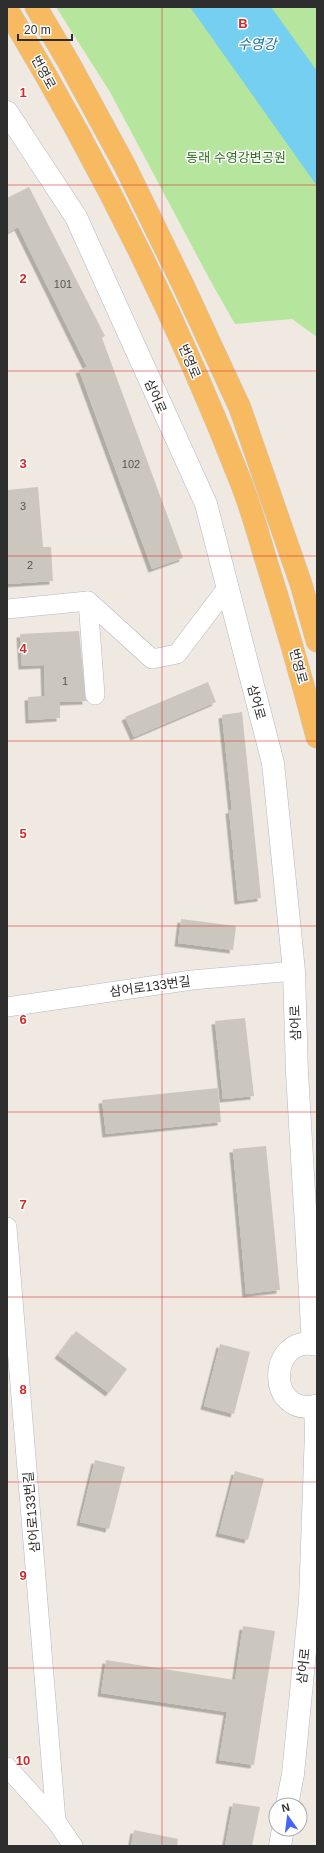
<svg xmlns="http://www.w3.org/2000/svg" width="324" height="1853" font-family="Arial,'Noto Sans KR',sans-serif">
<defs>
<filter id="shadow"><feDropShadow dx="-3.5" dy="3.5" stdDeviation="0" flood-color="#0004"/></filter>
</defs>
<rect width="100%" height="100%" fill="#efe9e1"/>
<!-- green -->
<polygon fill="#b6e59e" points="56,7 317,7 317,337 292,319 235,324 210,280 110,92"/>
<!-- water -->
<polygon fill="#75cff0" points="190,7 271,7 317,71 317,186"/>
<!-- building -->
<g fill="#cbc7bf" filter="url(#shadow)">
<polygon points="29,187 105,336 102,338 183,558 152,569 79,370 87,367 18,227 7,233 7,198"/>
<polygon points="38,487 43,547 51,547 53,581 7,584 7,490"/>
<polygon points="79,631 86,701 60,702 60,718 29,720 28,697 45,696 44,665 22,666 20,634"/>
<polygon points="208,682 216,702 134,737 125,717"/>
<polygon points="242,712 261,898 238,901 229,810 232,810 222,715"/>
<polygon points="181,919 236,926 233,950 178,943"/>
<polygon points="245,1018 254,1096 223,1099 215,1021"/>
<polygon points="218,1088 221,1122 106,1134 102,1100"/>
<polygon points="266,1146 280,1290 246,1294 233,1149"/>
<polygon points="76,1331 127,1369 109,1393 58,1355"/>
<polygon points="220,1344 250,1352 234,1414 204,1406"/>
<polygon points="95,1460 125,1467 109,1529 80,1522"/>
<polygon points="235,1471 264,1479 248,1540 219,1533"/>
<polygon points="243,1626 275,1631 254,1765 219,1760 227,1712 101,1693 106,1660 235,1680"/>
<polygon points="233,1803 260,1807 252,1846 225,1846"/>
<polygon points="134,1830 178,1839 177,1846 131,1846"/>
</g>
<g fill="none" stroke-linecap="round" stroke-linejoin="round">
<defs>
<g id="minor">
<polyline points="88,601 95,695"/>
<polyline points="7,609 88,601 152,659 177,654 227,588"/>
<polyline points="7,1007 192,980 294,971"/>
<polyline points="7,1227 56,1821"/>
<polyline points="7,1767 56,1821 73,1846"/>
</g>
<g id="secondary">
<polyline points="7,112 76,217 206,504 273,763 294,971 297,1073 313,1344"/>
<path d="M 317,1345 C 269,1332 264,1417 317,1406"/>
<polyline points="287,1805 293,1774 310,1601 316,1431 315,1406"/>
<polyline points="280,1846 283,1829"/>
</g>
<g id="trunk">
<polyline points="36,7 69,63 125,166 184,287 240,408 301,584 317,641"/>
<path d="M 7,9 C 98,160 178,320 242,485 C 251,508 258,533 265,557 C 284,617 301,676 317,737"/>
</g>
</defs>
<!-- minor casing -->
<use href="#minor" stroke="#b4b7c1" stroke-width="20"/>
<!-- secondary casing -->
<use href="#secondary" stroke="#b4b7c1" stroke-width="23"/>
<!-- trunk casing -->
<use href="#trunk" stroke="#c9c9c9" stroke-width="23"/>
<!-- minor -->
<use href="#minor" stroke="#fff" stroke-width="19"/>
<!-- secondary -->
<use href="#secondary" stroke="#fff" stroke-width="22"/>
<!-- trunk -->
<use href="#trunk" stroke="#f8ba60" stroke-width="22"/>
</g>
<!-- grid -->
<path fill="none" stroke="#d62828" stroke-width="1" stroke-opacity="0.55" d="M 162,7 L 162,1846M 7,185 L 317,185M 7,371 L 317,371M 7,556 L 317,556M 7,741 L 317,741M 7,926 L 317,926M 7,1112 L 317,1112M 7,1297 L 317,1297M 7,1482 L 317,1482M 7,1668 L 317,1668"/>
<g text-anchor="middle" stroke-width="3" stroke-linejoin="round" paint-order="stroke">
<!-- number labels -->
<g font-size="11" fill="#555452">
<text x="63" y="288">101</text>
<text x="131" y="468">102</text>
<text x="23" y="510">3</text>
<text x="30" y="569">2</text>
<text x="65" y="685">1</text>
</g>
<!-- street labels -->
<g font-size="13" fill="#2e2e2e" stroke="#fff">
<text transform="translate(44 72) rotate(61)" y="5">번영로</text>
<text transform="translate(190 361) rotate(67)" y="5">번영로</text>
<text transform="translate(156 396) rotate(66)" y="5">삼어로</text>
<text transform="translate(299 666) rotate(75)" y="5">번영로</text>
<text transform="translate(257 702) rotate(75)" y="5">삼어로</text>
<text transform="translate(150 986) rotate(-8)" y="5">삼어로133번길</text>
<text transform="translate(295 1023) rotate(-92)" y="5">삼어로</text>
<text transform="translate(31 1512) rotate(-95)" y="5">삼어로133번길</text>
<text transform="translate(303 1666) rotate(-84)" y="5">삼어로</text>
</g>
<!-- park labels -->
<g font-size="13" fill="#2c6e1b" stroke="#fff">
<text x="236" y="162">동래 수영강변공원</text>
</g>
<!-- water labels -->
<g font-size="14" font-style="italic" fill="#0d6fa3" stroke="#fff">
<text x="257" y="49">수영강</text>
</g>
</g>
<g font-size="13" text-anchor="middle" font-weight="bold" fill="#d62828" stroke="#fff" stroke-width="3" stroke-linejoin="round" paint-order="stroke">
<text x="243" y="28">B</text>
<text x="23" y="97">1</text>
<text x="23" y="283">2</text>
<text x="23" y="468">3</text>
<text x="23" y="653">4</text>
<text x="23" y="838">5</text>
<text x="23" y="1024">6</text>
<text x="23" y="1209">7</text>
<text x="23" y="1394">8</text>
<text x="23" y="1580">9</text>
<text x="23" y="1765">10</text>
</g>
<!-- border -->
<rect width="324" height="1853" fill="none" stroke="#2e2e2e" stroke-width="16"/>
<!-- north arrow -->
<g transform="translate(288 1817) rotate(346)"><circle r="19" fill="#ffffff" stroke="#ababab"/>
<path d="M0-3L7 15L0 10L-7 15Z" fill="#4264fb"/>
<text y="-6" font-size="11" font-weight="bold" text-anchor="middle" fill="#2e2e2e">N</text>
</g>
<!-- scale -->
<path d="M18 34v6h54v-6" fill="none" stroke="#2e2e2e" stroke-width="2"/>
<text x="24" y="34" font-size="12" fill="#2e2e2e" stroke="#ffffff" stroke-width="3" paint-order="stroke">20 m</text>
</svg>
